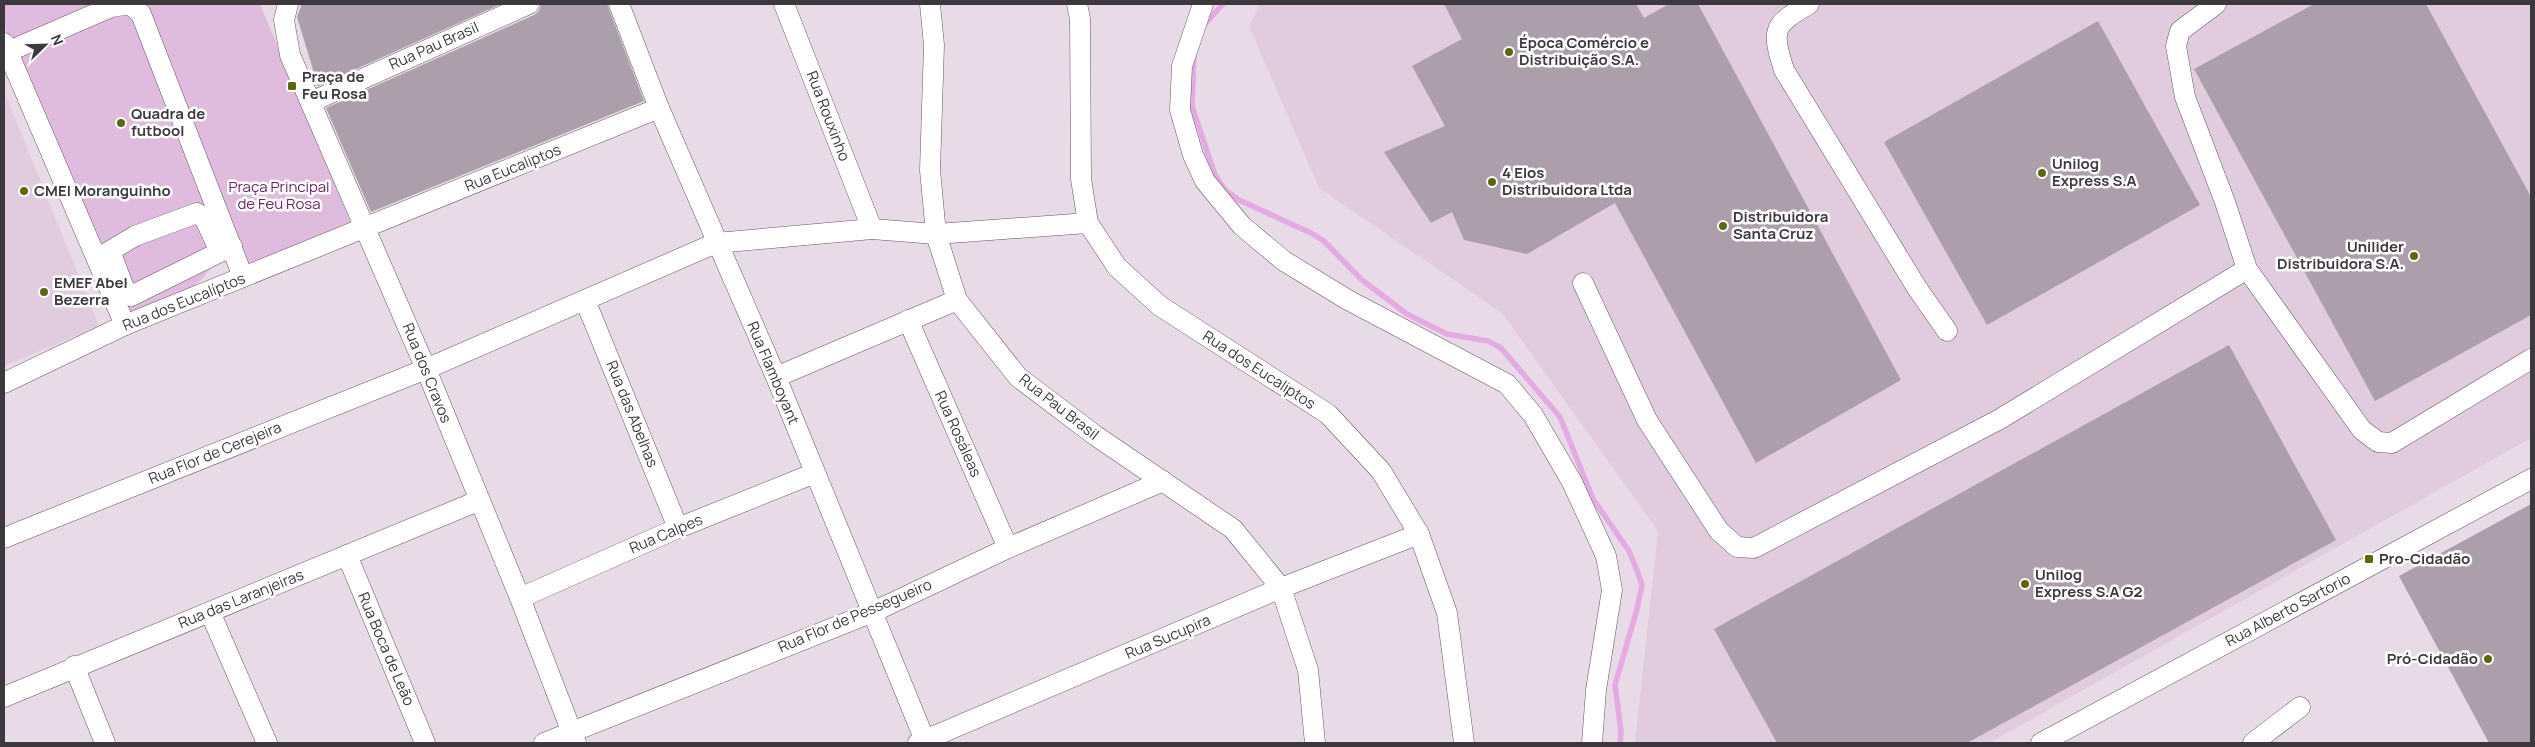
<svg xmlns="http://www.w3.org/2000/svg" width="2535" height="747" font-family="Manrope,sans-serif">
<rect width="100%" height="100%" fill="#e8dae7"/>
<!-- built -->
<g fill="#e0ccde">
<polygon points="1260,4 2531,4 2531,438 1989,743 1635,743 1658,531 1502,313 1319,188 1249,26"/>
<polygon points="4,91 99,326 4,366"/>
</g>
<!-- green -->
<g fill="#dfbbdd">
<polygon points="4,4 130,4 217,215 215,262 203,278 190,289 126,316 4,26"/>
<polygon points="141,4 260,4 354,231 251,274"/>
</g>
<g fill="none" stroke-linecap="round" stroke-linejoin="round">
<!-- stream -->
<g stroke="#e4aae1" stroke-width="5.5">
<polyline points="1204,25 1223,4"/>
<polyline points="1194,57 1192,106 1215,175 1225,190 1239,200 1311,233 1324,241 1362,280 1407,314 1447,334 1488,341 1501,348 1560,417 1593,499 1629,551 1638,573 1642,585 1637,609 1615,685 1621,731 1620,743"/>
</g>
</g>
<!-- building -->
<g fill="#ac9fab">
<polygon points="302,4 501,4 318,86 297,17"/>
<polygon points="541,4 607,4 644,101 371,212 326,108 534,15 539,11"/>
<polygon points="1444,4 1636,4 1644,18 1669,4 1698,4 1901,380 1756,463 1615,203 1527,254 1464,240 1452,212 1431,223 1384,152 1445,126 1412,66 1462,39"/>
<polygon points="2314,4 2426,4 2531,197 2531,315 2375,401 2194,69"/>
<polygon points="2098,21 2200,205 1987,325 1884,142"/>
<polygon points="2229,345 2336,540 1967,743 1777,743 1714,629"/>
<polygon points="2531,504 2531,743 2489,743 2399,576"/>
</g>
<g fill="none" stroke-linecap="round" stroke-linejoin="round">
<defs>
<g id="minor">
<polyline points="288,4 284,20 290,55 426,369 520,598 576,743"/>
<polyline points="619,4 659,108 776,377 926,743"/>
<polyline points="784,4 872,229"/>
<polyline points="930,4 934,45 930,170 936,234 957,300 1018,377 1096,436 1233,529 1281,588 1308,670 1315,743"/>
<polyline points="1077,4 1080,19 1081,179 1088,223 1117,267 1160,306 1328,414 1381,471 1419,534 1447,613 1464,743"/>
<polyline points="1203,4 1182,66 1180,110 1193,155 1205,181 1242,226 1284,261 1348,300 1507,384 1533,415 1572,482 1606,556 1612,590 1596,690 1592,743"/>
<path d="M 1809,4 C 1773,25 1771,29 1784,70 L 1917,288 L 1947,331"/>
<polyline points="2216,4 2180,31 2176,46 2185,97 2225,202 2247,269 2362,430 2378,442 2392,443 2531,359"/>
<polyline points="4,43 125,325"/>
<polyline points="7,52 111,7 130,4 141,14 243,277"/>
<polyline points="311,102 529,4"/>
<polyline points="110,251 126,293 131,296 232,246"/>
<polyline points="98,258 135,236 197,213 205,219 220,252"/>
<polyline points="1583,283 1647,420 1719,531 1737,547 1754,548 2000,419 2247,269"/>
<polyline points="585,300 678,528"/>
<polyline points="908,320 1008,548"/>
<polyline points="776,377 957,300"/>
<polyline points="4,383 125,325 659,108"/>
<polyline points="4,538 426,369 716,243 872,229 936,234 1088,223"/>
<polyline points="347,555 425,743"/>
<polyline points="520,598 678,528 815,473"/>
<polyline points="210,612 267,743"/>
<polyline points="74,666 105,743"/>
<polyline points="4,697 478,501"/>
<polyline points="544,743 873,612 1008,548 1163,481"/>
<polyline points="918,743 1281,588 1419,534"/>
<polyline points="2041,743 2531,479"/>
<polyline points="2253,743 2300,707"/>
</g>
</defs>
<!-- minor casing -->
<use href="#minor" stroke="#635762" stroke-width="21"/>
<!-- minor -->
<use href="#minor" stroke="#fff" stroke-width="20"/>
</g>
<!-- markers -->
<g fill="#5c680e" stroke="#fff" stroke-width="2">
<circle cx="1509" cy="52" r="5"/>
<rect x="287" y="81" width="10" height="10" rx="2.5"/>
<circle cx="121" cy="123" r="5"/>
<circle cx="2042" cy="173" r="5"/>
<circle cx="1492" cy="182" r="5"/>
<circle cx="24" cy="191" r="5"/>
<circle cx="1723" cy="226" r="5"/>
<circle cx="2414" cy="256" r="5"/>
<circle cx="44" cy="292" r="5"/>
<rect x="2364" y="554" width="10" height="10" rx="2.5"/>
<circle cx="2025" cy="584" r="5"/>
<circle cx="2488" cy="659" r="5"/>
</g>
<g text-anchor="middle" stroke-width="5" stroke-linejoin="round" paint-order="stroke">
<!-- poi labels -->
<g font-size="15" font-weight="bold" fill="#3d383d" stroke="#fff" text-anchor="start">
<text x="1519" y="48">Época Comércio e<tspan x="1519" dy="17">Distribuição S.A.</tspan></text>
<text x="302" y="82">Praça de<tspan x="302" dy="17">Feu Rosa</tspan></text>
<text x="131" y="119">Quadra de<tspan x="131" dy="17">futbool</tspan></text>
<text x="2052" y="169">Unilog<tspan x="2052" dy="17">Express S.A</tspan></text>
<text x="1502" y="178">4 Elos<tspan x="1502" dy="17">Distribuidora Ltda</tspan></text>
<text x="34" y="196">CMEI Moranguinho</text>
<text x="1733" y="222">Distribuidora<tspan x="1733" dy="17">Santa Cruz</tspan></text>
<text x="2404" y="252" text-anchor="end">Unilider<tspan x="2404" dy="17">Distribuidora S.A.</tspan></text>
<text x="54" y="288">EMEF Abel<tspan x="54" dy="17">Bezerra</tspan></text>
<text x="2379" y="564">Pro-Cidadão</text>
<text x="2035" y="580">Unilog<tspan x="2035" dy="17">Express S.A G2</tspan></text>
<text x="2478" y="664" text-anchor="end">Pró-Cidadão</text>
</g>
<!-- street labels -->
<g font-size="15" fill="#3d383d" stroke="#fff">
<text transform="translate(434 46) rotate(-24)" y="5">Rua Pau Brasil</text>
<text transform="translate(828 116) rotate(69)" y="5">Rua Rouxinho</text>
<text transform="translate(513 168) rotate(-22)" y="5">Rua Eucaliptos</text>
<text transform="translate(184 302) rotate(-22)" y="5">Rua dos Eucalíptos</text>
<text transform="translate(1259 370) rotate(33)" y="5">Rua dos Eucaliptos</text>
<text transform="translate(427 373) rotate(68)" y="5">Rua dos Cravos</text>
<text transform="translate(773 373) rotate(67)" y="5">Rua Flamboyant</text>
<text transform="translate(1059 407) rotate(38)" y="5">Rua Pau Brasil</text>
<text transform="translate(632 414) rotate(68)" y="5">Rua das Abelhas</text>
<text transform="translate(958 434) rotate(66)" y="5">Rua Rosáleas</text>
<text transform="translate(215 453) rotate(-22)" y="5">Rua Flor de Cerejeira</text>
<text transform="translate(666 534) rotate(-23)" y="5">Rua Calpes</text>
<text transform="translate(241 599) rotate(-22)" y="5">Rua das Laranjeiras</text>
<text transform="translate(2288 610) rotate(-28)" y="5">Rua Alberto Sartorio</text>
<text transform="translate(855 616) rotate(-23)" y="5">Rua Flor de Pessegueiro</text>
<text transform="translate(1168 637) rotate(-23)" y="5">Rua Sucupira</text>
<text transform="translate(386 649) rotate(67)" y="5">Rua Boca de Leão</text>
</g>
<!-- park labels -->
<g font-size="15" fill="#6a2668" stroke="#fff">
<text x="279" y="192">Praça Principal<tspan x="279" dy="17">de Feu Rosa</tspan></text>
</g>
</g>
<!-- border -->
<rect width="2535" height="747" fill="none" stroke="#3d383d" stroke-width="10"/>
<!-- north arrow -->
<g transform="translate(45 45) rotate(67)" stroke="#ffffff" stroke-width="4" paint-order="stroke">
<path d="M0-4L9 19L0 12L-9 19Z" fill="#3d383d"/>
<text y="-8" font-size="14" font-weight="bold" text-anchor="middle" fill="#3d383d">N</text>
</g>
</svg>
